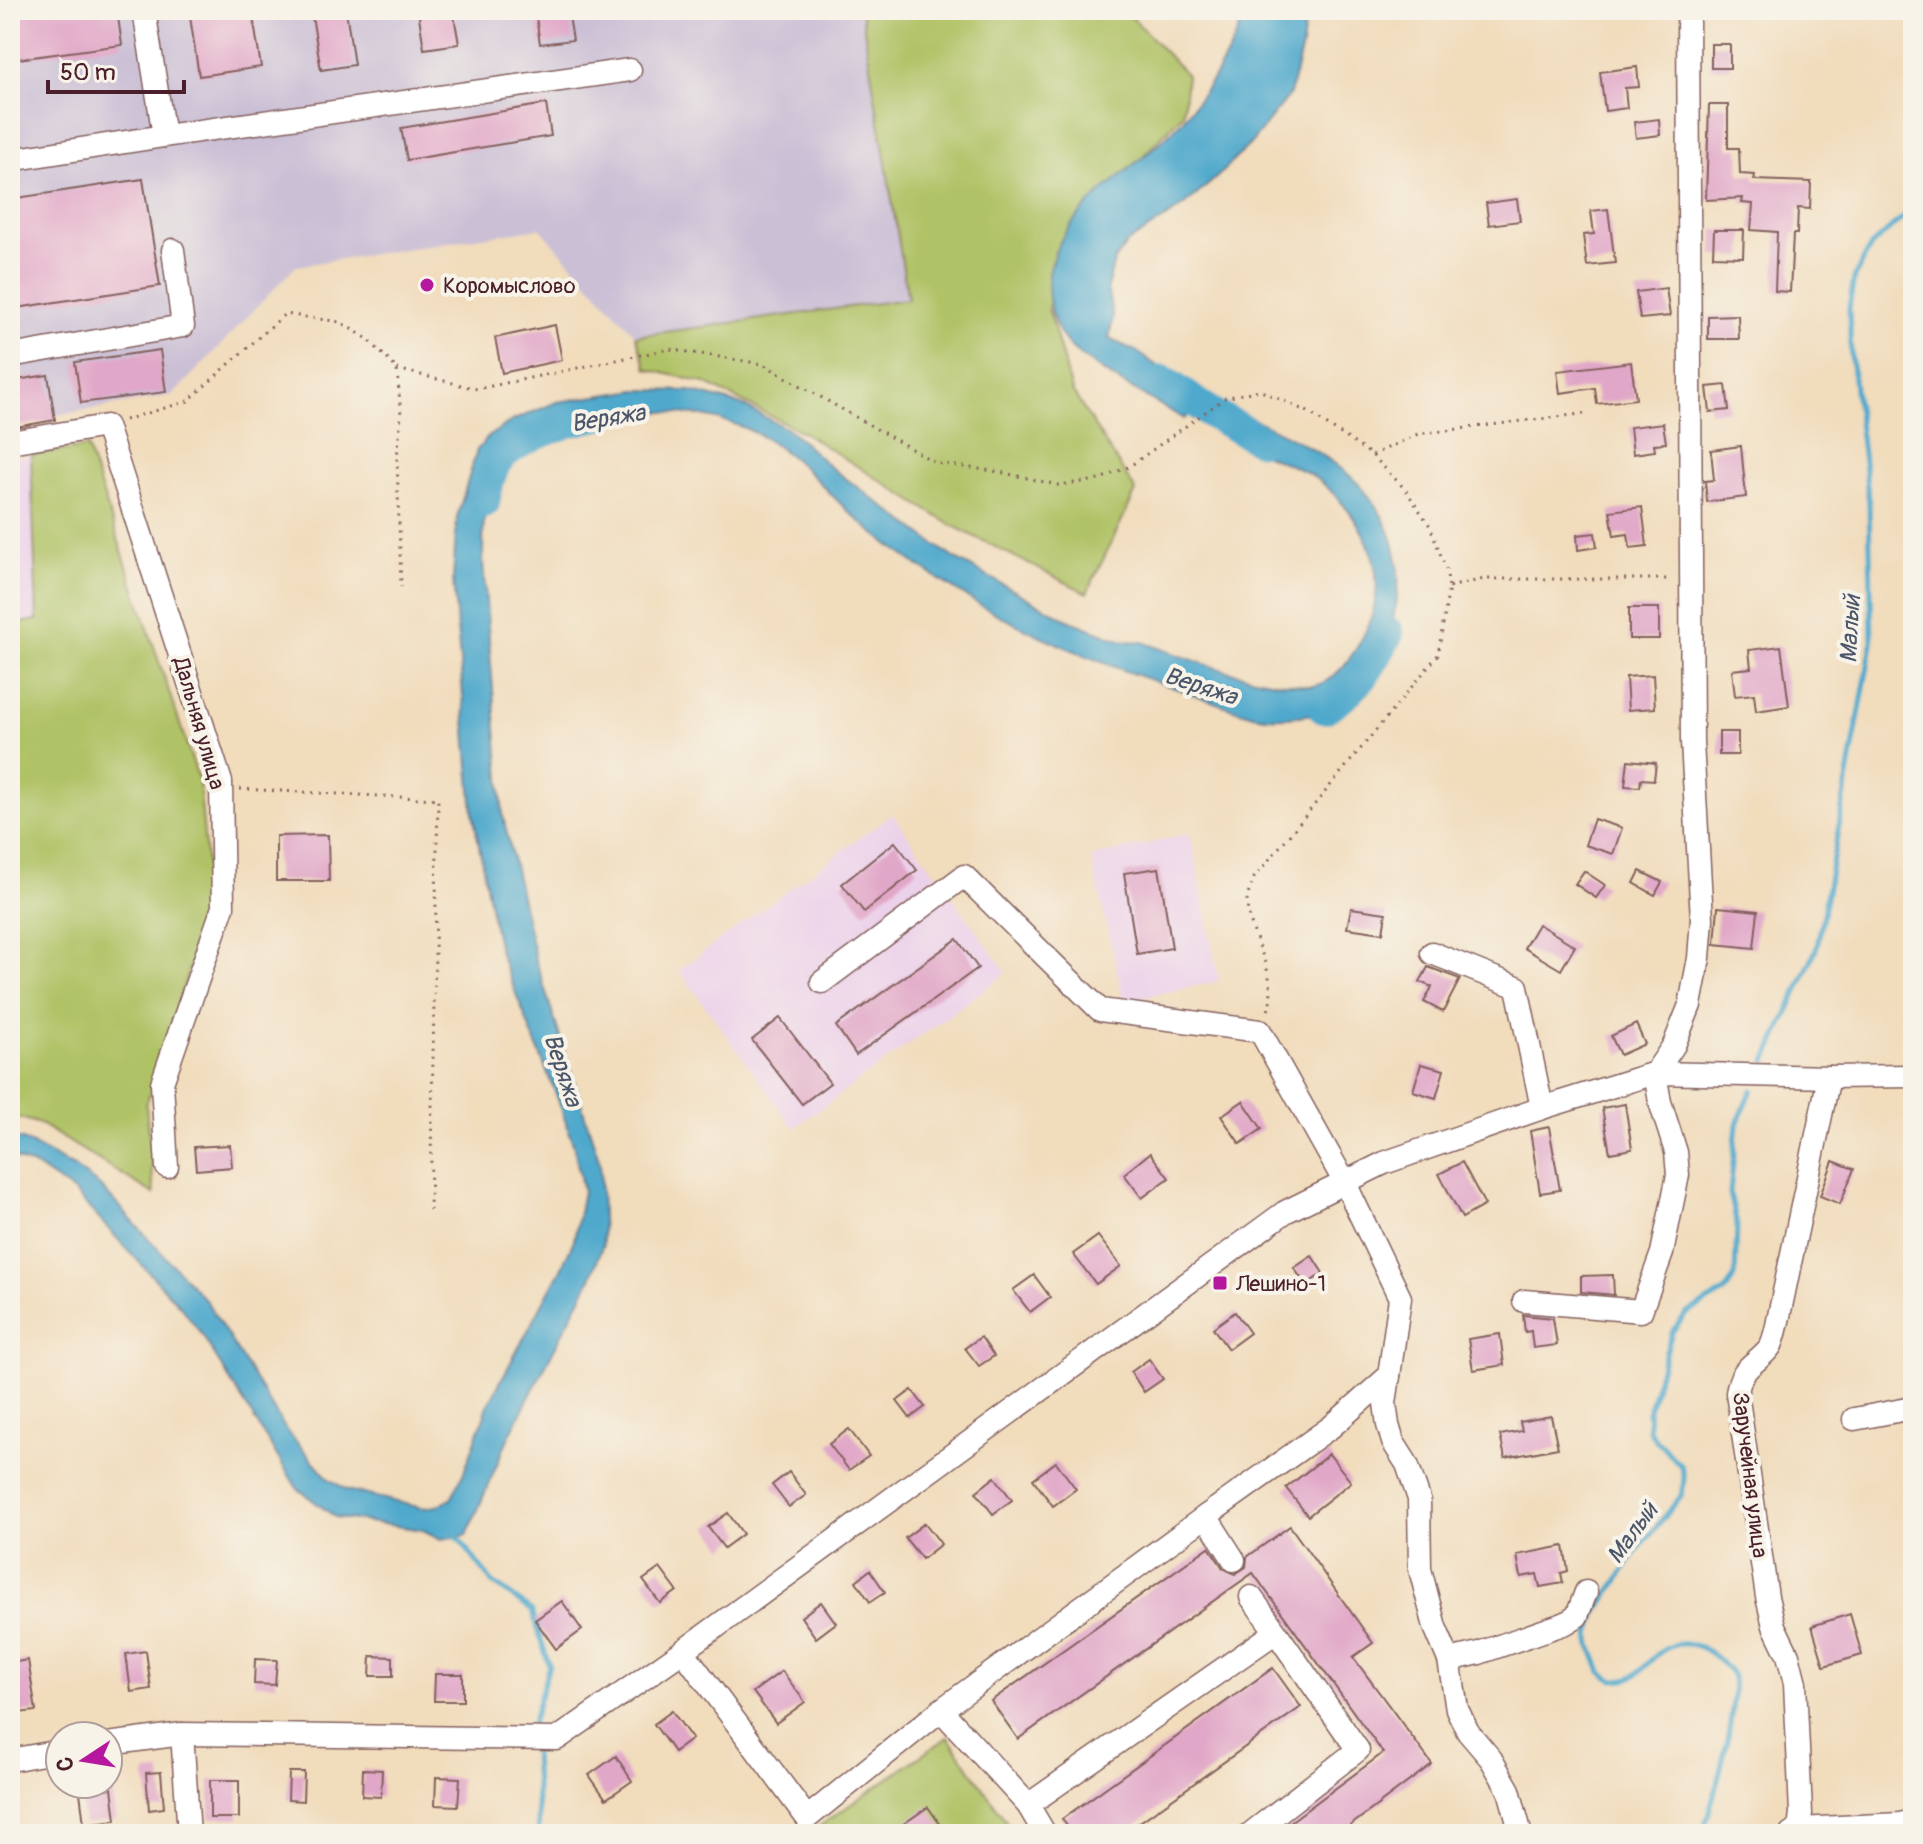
<svg xmlns="http://www.w3.org/2000/svg" width="1923" height="1844" font-family="Pangolin,sans-serif">
<rect width="100%" height="100%" fill="#f7f3e8"/>
<filter id="ink" filterUnits="userSpaceOnUse"><feTurbulence type="fractalNoise" baseFrequency=".0125" numOctaves="2"/><feDisplacementMap in="SourceGraphic" scale="16" xChannelSelector="R" yChannelSelector="G"/><feConvolveMatrix kernelMatrix="1 2 1 2 8 2 1 2 1" color-interpolation-filters="sRGB"/></filter>
<filter id="wash" filterUnits="userSpaceOnUse"><feTurbulence type="fractalNoise" baseFrequency=".006" numOctaves="4" result="noise"/><feDisplacementMap in="SourceGraphic" scale="32" xChannelSelector="R" yChannelSelector="G"/><feGaussianBlur stdDeviation="1.8" result="paint"/><feColorMatrix in="noise" values="0 0 0 0 0 0 0 0 0 0 0 0 0 0 0 0 0 1.4 0 .05"/><feComposite in="paint" operator="in"/></filter>
<g filter="url(#wash)">
<rect width="100%" height="100%" fill="#f1dcbc"/>
<!-- built -->
<g fill="#ecd1ea">
<polygon points="31,455 37,621 10,625 10,459"/>
<polygon points="892,814 1007,973 794,1128 679,970"/>
<polygon points="1190,833 1219,981 1124,1001 1091,858"/>
</g>
<!-- industrial -->
<polygon fill="#cbbfd5" points="10,10 861,10 908,299 636,336 540,228 296,266 173,395 10,423"/>
<!-- green -->
<g fill="#b0c266" stroke="#7d7048" stroke-width="2">
<polygon points="861,10 1125,10 1187,75 1183,114 1069,234 1048,308 1072,391 1136,491 1087,593 951,525 801,431 705,383 647,369 636,336 908,299"/>
<polygon points="87,447 199,781 210,901 146,1105 154,1194 40,1124 10,1115 10,625 37,620 31,455"/>
<polygon points="948,1737 1015,1834 808,1834"/>
</g>
<!-- water -->
<g fill="#4fa9cc" stroke="#4c647c" stroke-width="2">
<path d="M 1245,10 L 1307,10 L 1302,46 L 1290,94 L 1251,143 L 1218,176 L 1185,205 L 1126,244 L 1114,261 L 1107,288 L 1113,317 L 1109,339 L 1136,351 L 1204,399 L 1184,419 C 1147,396 1103,376 1071,347 C 1058,334 1051,316 1049,298 C 1038,216 1143,169 1186,116 C 1211,84 1235,49 1245,10 Z"/>
<path d="M 637,390 L 690,391 L 742,405 L 791,431 L 829,466 L 952,557 L 1068,620 L 1123,641 L 1142,642 C 1191,659 1242,680 1294,684 C 1300,685 1307,687 1313,686 C 1331,683 1344,667 1354,652 C 1394,592 1378,537 1329,489 C 1310,470 1283,463 1259,452 C 1245,445 1230,436 1217,428 L 1235,410 C 1274,430 1318,447 1351,477 C 1422,542 1408,637 1343,701 C 1326,717 1276,720 1253,715 C 1230,709 1206,699 1184,691 C 1112,668 1040,640 975,602 C 939,580 903,557 870,530 C 829,498 796,449 747,429 C 696,407 609,406 556,425 C 536,432 516,446 498,458 C 483,491 483,527 483,563 L 503,816 L 535,958 L 600,1163 L 603,1244 L 591,1278 L 509,1436 L 467,1535 L 441,1539 L 423,1530 L 335,1517 L 297,1488 L 202,1335 L 183,1309 L 74,1192 L 38,1168 L 10,1156 L 10,1137 L 23,1140 L 74,1167 L 101,1187 L 207,1302 L 286,1430 L 329,1479 L 347,1490 L 422,1508 L 437,1506 L 451,1499 L 464,1472 L 489,1403 L 561,1269 L 574,1240 L 583,1191 L 574,1147 L 559,1102 L 499,951 L 490,906 L 473,812 L 453,580 L 457,517 L 477,450 L 489,436 L 512,421 L 557,402 Z"/>
</g>
<g fill="none" stroke-linecap="round" stroke-linejoin="round">
<!-- stream -->
<g stroke="#4fa9cc" stroke-width="5">
<polyline points="1766,1061 1817,947 1872,643 1869,503 1851,356 1849,308 1854,278 1871,246 1913,208"/>
<polyline points="453,1531 492,1582 532,1611 549,1665 532,1724"/>
<polyline points="534,1754 539,1834"/>
<path d="M 1702,1834 C 1715,1796 1737,1714 1733,1676 C 1715,1652 1688,1631 1659,1653 C 1640,1668 1641,1680 1613,1680 L 1601,1672 L 1591,1646 L 1589,1633 L 1597,1612 L 1636,1552 L 1681,1496 L 1684,1480 L 1681,1466 L 1655,1439 L 1649,1430 L 1648,1412 L 1672,1332 L 1686,1314 L 1724,1292 L 1735,1277 L 1737,1225 L 1730,1193 L 1737,1124 L 1752,1090"/>
</g>
<!-- river -->
<g stroke="#4fa9cc" stroke-width="32">
<polyline points="1163,381 1213,414 1260,440"/>
<path d="M 484,502 C 486,490 489,476 494,466 C 506,440 573,419 599,415"/>
<path d="M 1324,708 C 1356,692 1373,664 1388,633"/>
</g>
</g>
<g id="blocks">
<!-- building -->
<g fill="#e1a7c8">
<polygon points="10,10 117,10 122,45 10,60"/>
<polygon points="189,10 252,10 261,67 199,76"/>
<polygon points="311,10 346,10 354,65 321,70"/>
<polygon points="418,10 453,10 459,44 424,49"/>
<polygon points="535,10 568,10 573,40 540,44"/>
<rect x="1711" y="44" width="19" height="24"/>
<polygon points="1637,67 1639,87 1625,88 1627,108 1605,111 1600,72"/>
<polygon points="546,104 551,136 407,160 401,128"/>
<polygon points="1709,105 1728,105 1728,148 1739,148 1740,174 1755,175 1754,180 1811,182 1810,209 1798,208 1797,234 1793,234 1790,292 1775,291 1777,232 1751,230 1753,204 1742,203 1743,198 1706,200"/>
<polygon points="1659,119 1660,135 1636,138 1634,122"/>
<polygon points="143,179 160,286 10,309 10,199"/>
<polygon points="1517,199 1520,221 1489,225 1486,203"/>
<polygon points="1608,209 1615,263 1587,266 1583,235 1594,234 1591,211"/>
<polygon points="1714,230 1744,230 1743,257 1713,256"/>
<polygon points="1666,288 1670,316 1640,319 1636,292"/>
<polygon points="1738,315 1739,339 1708,339 1708,316"/>
<polygon points="555,325 562,360 502,373 495,338"/>
<polygon points="160,350 166,392 81,403 75,362"/>
<polygon points="1631,362 1636,399 1597,404 1595,388 1560,393 1557,371"/>
<polygon points="48,375 55,420 10,428 10,381"/>
<polygon points="1726,385 1729,410 1710,412 1707,387"/>
<polygon points="1663,423 1666,443 1654,444 1655,451 1633,454 1630,427"/>
<polygon points="1741,446 1746,497 1707,502 1705,481 1714,480 1711,450"/>
<polygon points="1642,507 1647,546 1630,548 1628,534 1614,536 1610,511"/>
<polygon points="1595,533 1597,547 1578,550 1577,535"/>
<rect x="1629" y="608" width="30" height="31"/>
<polygon points="1781,646 1789,706 1756,711 1754,694 1735,696 1732,670 1751,668 1749,650"/>
<polygon points="1653,675 1655,708 1628,710 1626,677"/>
<rect x="1719" y="732" width="19" height="23"/>
<polygon points="1628,760 1656,763 1654,780 1641,779 1640,787 1625,786"/>
<polygon points="1594,819 1622,828 1613,854 1585,845"/>
<polygon points="328,835 329,881 276,881 276,836"/>
<polygon points="895,842 917,870 864,912 842,884"/>
<polygon points="1159,868 1172,948 1137,954 1124,873"/>
<polygon points="1584,871 1605,885 1596,898 1575,884"/>
<polygon points="1640,871 1662,882 1655,895 1634,883"/>
<polygon points="1718,907 1758,911 1754,948 1715,944"/>
<polygon points="1351,908 1386,913 1383,933 1347,928"/>
<polygon points="1538,924 1575,946 1561,970 1524,948"/>
<polygon points="957,939 978,968 856,1055 836,1026"/>
<polygon points="1428,967 1460,979 1443,1012 1424,1002 1432,987 1420,982"/>
<polygon points="780,1018 830,1083 802,1104 752,1040"/>
<polygon points="1636,1024 1645,1044 1620,1055 1611,1036"/>
<polygon points="1421,1064 1444,1070 1436,1098 1413,1091"/>
<polygon points="1243,1101 1262,1129 1240,1144 1221,1116"/>
<polygon points="1625,1104 1632,1149 1610,1153 1602,1108"/>
<polygon points="1549,1127 1560,1190 1540,1193 1530,1131"/>
<polygon points="230,1145 232,1167 196,1170 194,1147"/>
<polygon points="1150,1153 1169,1178 1142,1198 1124,1174"/>
<polygon points="1833,1161 1854,1169 1840,1204 1820,1196"/>
<polygon points="1462,1162 1485,1205 1462,1218 1439,1174"/>
<polygon points="1098,1236 1121,1266 1096,1284 1073,1254"/>
<polygon points="1312,1256 1323,1273 1306,1285 1294,1268"/>
<polygon points="1034,1275 1050,1297 1030,1312 1013,1290"/>
<polygon points="1613,1275 1614,1295 1581,1292 1581,1276"/>
<polygon points="1235,1312 1250,1333 1228,1349 1213,1328"/>
<polygon points="1523,1315 1553,1318 1557,1345 1533,1348 1531,1331 1525,1332"/>
<polygon points="1500,1334 1504,1365 1473,1370 1468,1339"/>
<polygon points="981,1337 994,1356 979,1366 965,1348"/>
<polygon points="1149,1359 1163,1379 1144,1392 1131,1372"/>
<polygon points="912,1390 925,1407 910,1418 897,1401"/>
<polygon points="1551,1416 1558,1448 1505,1458 1500,1435 1522,1431 1520,1422"/>
<polygon points="849,1429 869,1456 849,1470 829,1444"/>
<polygon points="1329,1454 1351,1482 1308,1516 1286,1488"/>
<polygon points="1056,1462 1076,1489 1053,1506 1033,1479"/>
<polygon points="789,1472 806,1495 789,1507 772,1485"/>
<polygon points="995,1477 1012,1500 993,1514 976,1492"/>
<polygon points="728,1513 743,1534 724,1548 708,1527"/>
<polygon points="925,1523 941,1544 922,1559 905,1538"/>
<polygon points="1290,1526 1373,1643 1353,1657 1432,1764 1339,1834 1274,1834 1383,1753 1253,1573 1018,1739 991,1701 1209,1547 1223,1568 1235,1574 1246,1567 1247,1557"/>
<polygon points="1564,1546 1568,1571 1561,1573 1563,1583 1540,1587 1537,1574 1521,1577 1517,1555"/>
<polygon points="660,1568 677,1591 660,1603 643,1580"/>
<polygon points="870,1570 885,1592 870,1602 856,1581"/>
<polygon points="562,1601 582,1630 556,1649 535,1620"/>
<polygon points="821,1602 836,1623 816,1638 801,1617"/>
<polygon points="1850,1614 1862,1655 1824,1666 1812,1626"/>
<polygon points="146,1651 151,1689 131,1692 126,1654"/>
<polygon points="371,1656 393,1657 393,1676 370,1676"/>
<polygon points="255,1659 277,1660 275,1685 254,1684"/>
<polygon points="28,1660 36,1711 10,1714 10,1663"/>
<polygon points="1273,1668 1301,1707 1123,1834 1073,1834 1062,1819"/>
<polygon points="782,1671 805,1702 776,1723 753,1692"/>
<polygon points="435,1674 463,1674 463,1701 434,1701"/>
<polygon points="672,1711 692,1739 674,1752 654,1724"/>
<polygon points="616,1756 632,1781 606,1799 589,1775"/>
<polygon points="363,1769 382,1770 381,1797 362,1796"/>
<polygon points="161,1772 164,1808 149,1810 146,1773"/>
<polygon points="289,1772 304,1772 303,1801 288,1800"/>
<polygon points="436,1777 460,1778 458,1806 435,1805"/>
<rect x="210" y="1780" width="29" height="38"/>
<polygon points="112,1788 116,1820 84,1824 80,1792"/>
<polygon points="928,1807 947,1834 889,1834"/>
</g>
</g>
</g>
<g filter="url(#ink)">
<use href="#blocks" fill-opacity="0" stroke="#84615e" stroke-width="2"/>
<g fill="none" stroke-linecap="round" stroke-linejoin="round">
<defs>
<g id="minor">
<polyline points="144,10 164,136"/>
<polyline points="10,160 164,136 630,70"/>
<polyline points="10,356 183,326 173,250"/>
<polyline points="10,442 106,426 221,782 223,907 162,1083 167,1167"/>
<polyline points="1432,953 1517,987 1542,1108"/>
<polyline points="822,982 964,876 1100,1010 1260,1031 1344,1181 1400,1298 1389,1376 1331,1427 1206,1516 1234,1560"/>
<polyline points="1524,1301 1641,1311 1662,1253 1678,1175 1676,1152 1660,1102 1655,1073 1674,1045 1690,1005 1699,958 1702,919 1692,742 1688,10"/>
<polyline points="1389,1376 1385,1403 1388,1425 1393,1442 1407,1464 1419,1499 1420,1569 1435,1627 1449,1660 1457,1709 1468,1732 1491,1759 1509,1790 1519,1827 1518,1834"/>
<polyline points="1854,1419 1913,1408"/>
<polyline points="1251,1597 1276,1632"/>
<polyline points="683,1651 807,1818 941,1710 1028,1805 1045,1834"/>
<polyline points="1449,1660 1479,1653 1566,1623 1577,1616 1586,1592"/>
<polyline points="941,1710 1206,1516"/>
<polyline points="182,1734 189,1834"/>
<polyline points="108,1744 182,1734 557,1739 683,1651 1285,1212 1384,1163 1542,1108 1655,1073 1829,1077 1913,1076"/>
<polyline points="10,1760 60,1751"/>
<polyline points="1028,1805 1276,1632 1358,1750 1250,1834"/>
<polyline points="1799,1829 1900,1824 1913,1821"/>
<path d="M 1791,1834 L 1799,1829 L 1801,1813 L 1795,1683 L 1788,1655 L 1774,1626 L 1767,1597 L 1737,1393 C 1741,1365 1755,1366 1770,1347 C 1775,1339 1777,1325 1779,1316 L 1829,1077"/>
</g>
</defs>
<!-- minor casing -->
<use href="#minor" stroke="#84615e" stroke-width="25"/>
<!-- path -->
<g stroke="#84615e" stroke-width="3" stroke-dasharray="2 6" stroke-linecap="butt">
<path d="M 397,369 L 477,389 L 669,349 L 763,364 L 936,463 L 1000,472 L 1058,485 L 1098,480 L 1130,466 L 1225,398 L 1259,390 L 1308,412 L 1372,455 L 1405,489 L 1430,526 L 1446,569 L 1449,587 L 1438,655 L 1254,878 C 1252,885 1247,894 1247,902 C 1248,936 1282,977 1267,1013"/>
<polyline points="125,420 188,401 285,314 340,322 368,339 397,369 401,415 397,458 401,587"/>
<polyline points="1372,455 1418,434 1588,413"/>
<polyline points="1449,587 1484,579 1672,579"/>
<polyline points="240,789 438,799 430,1210"/>
<polyline points="782,1834 792,1827"/>
</g>
<!-- minor -->
<use href="#minor" stroke="#fff" stroke-width="22"/>
</g>
</g>
<!-- markers -->
<g fill="#b5179e" stroke="#f7f3e8" stroke-width="3">
<circle cx="427" cy="285" r="8"/>
<rect x="1212" y="1275" width="16" height="16" rx="4"/>
</g>
<g text-anchor="middle" stroke-width="8" stroke-linejoin="round" paint-order="stroke">
<!-- poi labels -->
<g font-size="22" fill="#4a1f2b" stroke="#f7f3e8" text-anchor="start">
<text x="443" y="293">Коромыслово</text>
<text x="1236" y="1291">Лешино-1</text>
</g>
<!-- street labels -->
<g font-size="22" fill="#4a1f2b" stroke="#f7f3e8">
<text transform="translate(200 723) rotate(74)" y="8">Дальняя улица</text>
<text transform="translate(1751 1475) rotate(83)" y="8">Заручейная улица</text>
</g>
<!-- water labels -->
<g font-size="24" font-style="italic" fill="#4c566b" stroke="#f7f3e8">
<text transform="translate(608 418) rotate(-9)" y="8">Веряжа</text>
<text transform="translate(1850 629) rotate(-87)" y="8">Малый</text>
<text transform="translate(1201 686) rotate(18)" y="8">Веряжа</text>
<text transform="translate(563 1070) rotate(72)" y="8">Веряжа</text>
<text transform="translate(1632 1533) rotate(-54)" y="8">Малый</text>
</g>
</g>
<!-- margin -->
<rect width="1923" height="1844" fill="none" stroke="#f7f3e8" stroke-width="40"/>
<!-- north arrow -->
<g transform="translate(84 1760) rotate(258)"><circle r="38" fill="#f7f3e8" stroke="#b29e9c" stroke-width="2"/>
<path d="M0-6L14 30L0 20L-14 30Z" fill="#b5179e"/>
<text y="-12" font-size="22" font-weight="bold" text-anchor="middle" fill="#4a1f2b">С</text>
</g>
<!-- scale -->
<path d="M48 80v12h136v-12" fill="none" stroke="#4a1f2b" stroke-width="4"/>
<text x="60" y="80" font-size="24" fill="#4a1f2b" stroke="#f7f3e8" stroke-width="6" paint-order="stroke">50 m</text>
</svg>
